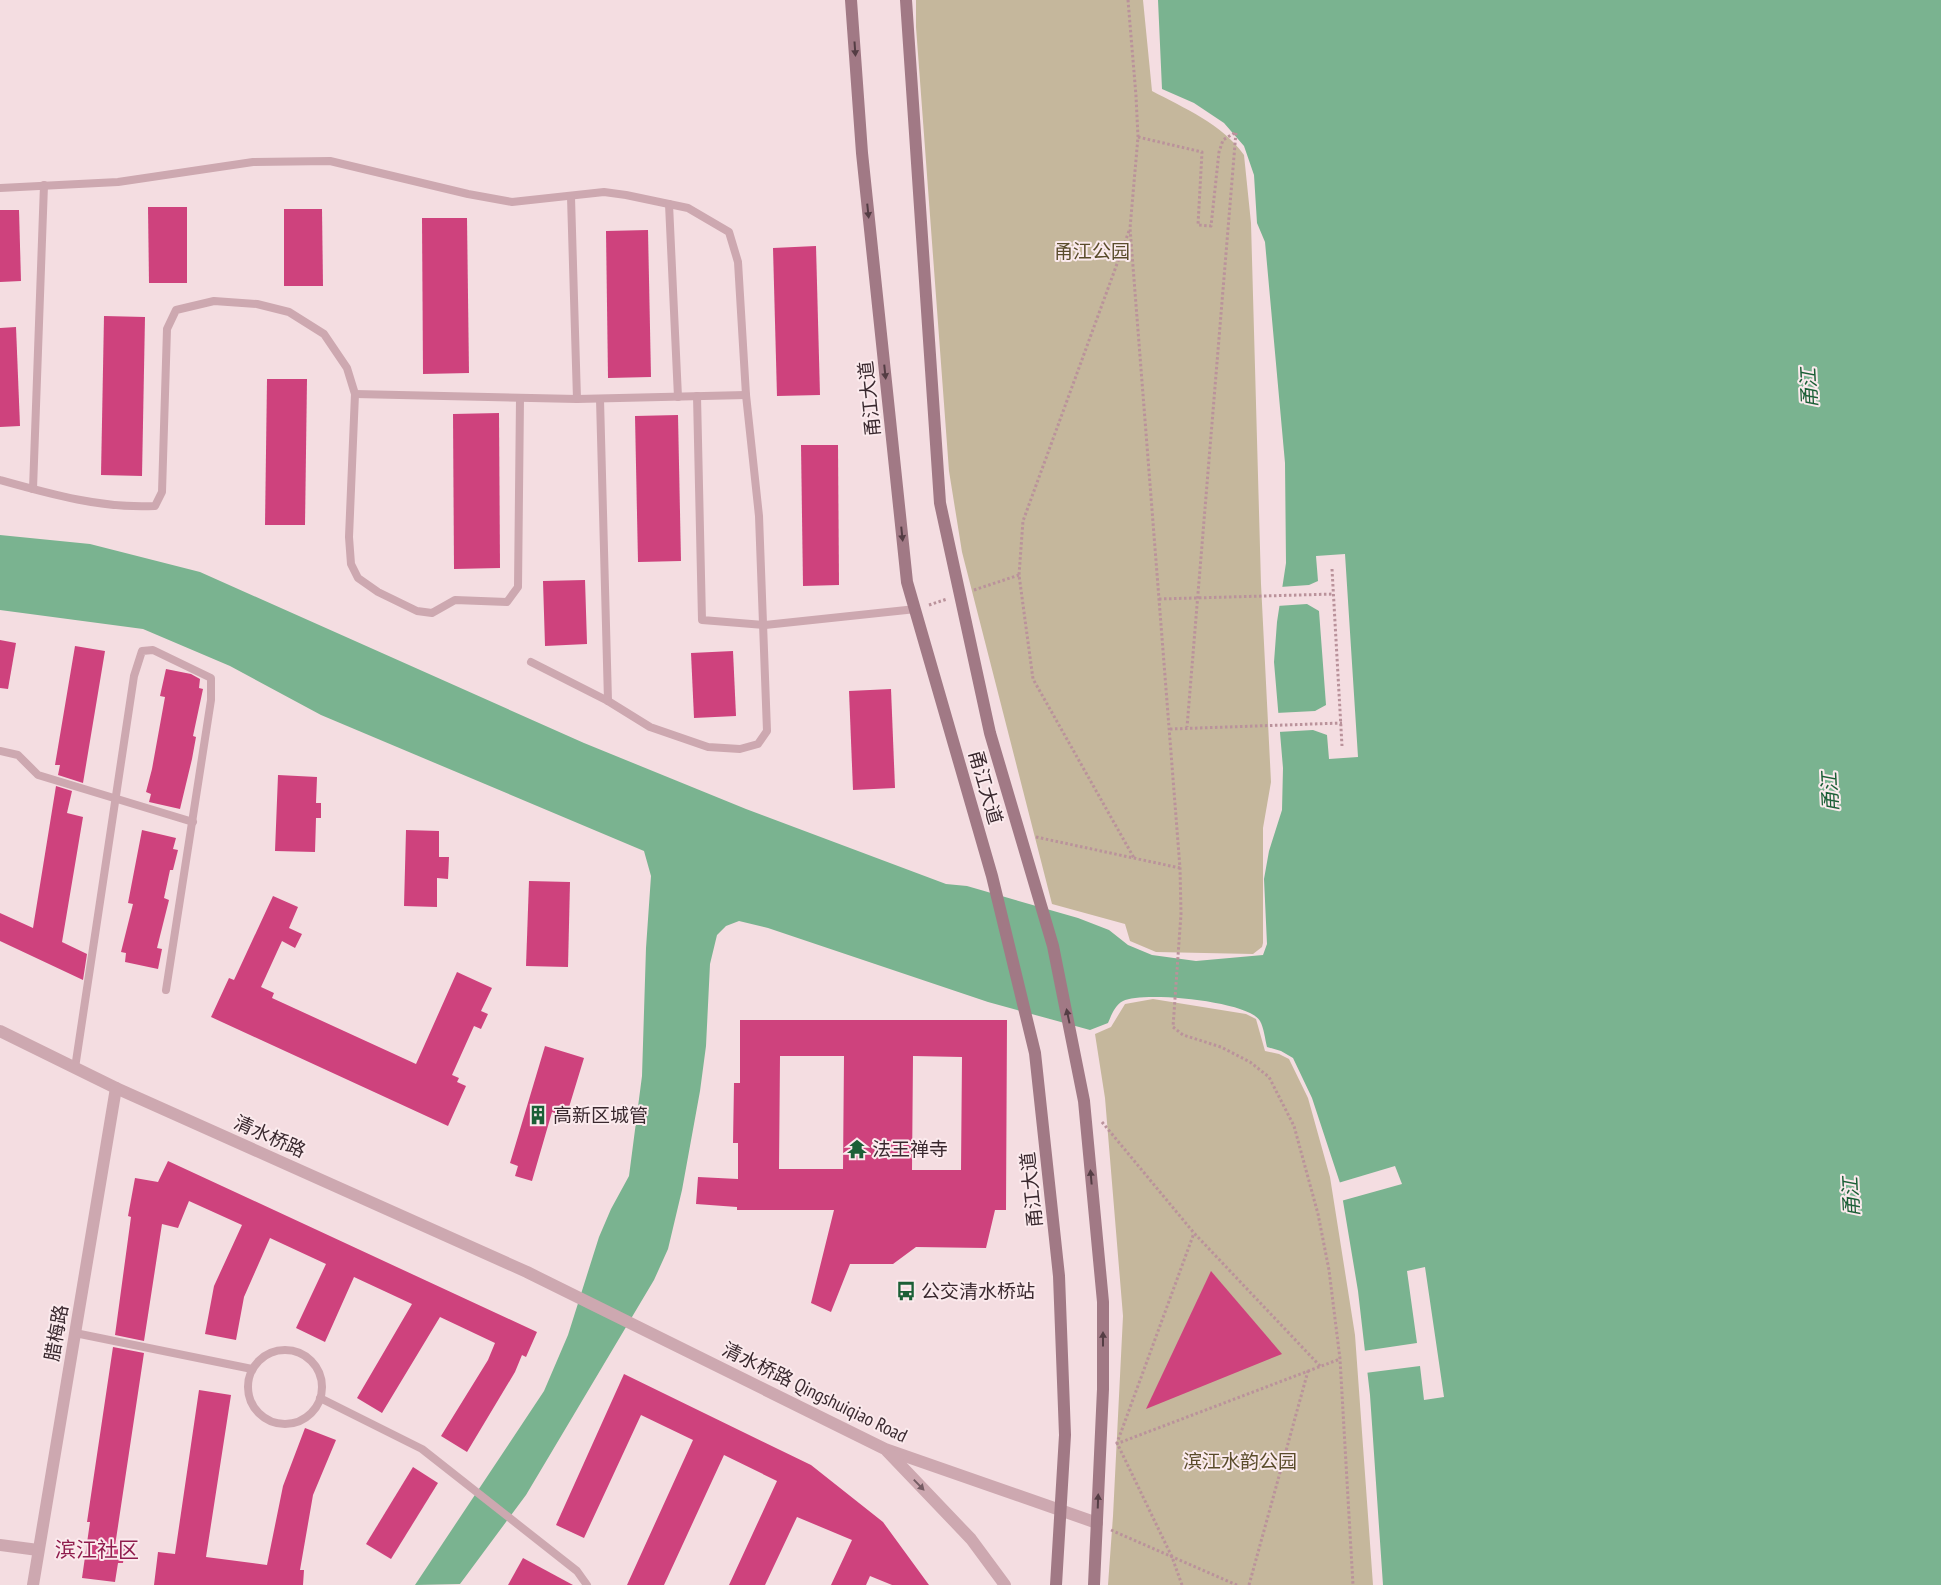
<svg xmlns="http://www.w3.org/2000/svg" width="1941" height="1585" font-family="'PT Sans Narrow','Noto Sans SC',sans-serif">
<rect width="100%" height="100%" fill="#f4dde1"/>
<!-- green -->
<g fill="#c5b79c">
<path d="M 916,0 L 1143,0 L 1152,91 C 1184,108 1222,124 1244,155 L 1251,223 L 1261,584 L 1271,782 L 1263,828 L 1263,943 L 1262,947 L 1253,954 L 1156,952 L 1130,941 L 1125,924 L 1052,904 L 962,552 L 949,471 L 916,27 Z"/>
<polygon points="1153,999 1246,1014 1256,1019 1265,1051 1279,1054 1289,1059 1308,1098 1330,1177 1355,1335 1373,1585 1108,1585 1113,1516 1123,1316 1105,1098 1095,1034 1111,1027 1125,1004"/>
</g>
<!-- water -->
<path fill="#7ab390" d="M 1158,0 L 1941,0 L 1941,1585 L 1383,1585 L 1370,1395 L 1358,1291 L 1340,1183 L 1312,1098 L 1293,1058 L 1281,1051 L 1267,1047 C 1265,1039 1264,1028 1260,1021 C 1249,1001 1143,991 1123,1001 C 1115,1005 1111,1016 1108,1023 L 1090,1030 L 988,1002 L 768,928 L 739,921 L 726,926 L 717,935 L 710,964 L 706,1046 L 700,1091 L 682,1190 L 668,1249 L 654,1280 L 526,1495 L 460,1584 L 415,1585 L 544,1391 L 568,1335 L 599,1237 L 611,1209 L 629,1176 L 642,1076 L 646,948 L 651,876 L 644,851 L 321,715 L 230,666 L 143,629 L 0,610 L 0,535 L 90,544 L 200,572 L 584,743 L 746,809 L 946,884 L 967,886 L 1078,918 L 1109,930 L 1128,945 L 1152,955 L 1196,961 L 1263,955 L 1267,944 L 1264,879 L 1269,851 L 1282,810 L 1283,768 L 1274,662 L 1277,622 L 1286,563 L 1285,463 L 1265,242 L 1257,223 L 1254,175 L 1244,146 L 1224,123 L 1194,103 L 1162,89 Z"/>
<!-- pier -->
<g fill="#f4dde1">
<polygon points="1345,554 1358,757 1329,759 1327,735 1313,730 1278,732 1276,713 1315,711 1326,705 1319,611 1307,604 1277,606 1280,587 1309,585 1318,581 1316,556"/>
<polygon points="1395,1166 1402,1184 1341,1201 1338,1183"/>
<polygon points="1425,1267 1444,1397 1424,1400 1420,1366 1365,1373 1363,1351 1417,1343 1407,1271"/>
</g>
<!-- building -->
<g fill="#ce427d" fill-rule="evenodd">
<polygon points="148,207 187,207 187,283 149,283"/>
<polygon points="284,209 322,209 323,286 284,286"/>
<polygon points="0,210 19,210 21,281 0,282"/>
<polygon points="422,218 467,218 469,373 423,374"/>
<polygon points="648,230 651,377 608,378 606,231"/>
<polygon points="816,246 820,395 777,396 773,248"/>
<polygon points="104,316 145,317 142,476 101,475"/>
<polygon points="16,327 20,426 0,427 0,328"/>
<polygon points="267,379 307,379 305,525 265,525"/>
<polygon points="499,413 500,568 454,569 453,414"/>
<polygon points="678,415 681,561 638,562 635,416"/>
<polygon points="801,445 838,445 839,585 803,586"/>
<polygon points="585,580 587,644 545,646 543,581"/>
<polygon points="0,640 16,643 8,689 0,688"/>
<polygon points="75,646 105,651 83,783 58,775 60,765 55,765"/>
<polygon points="733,651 736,716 694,718 691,653"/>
<polygon points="166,669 191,674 200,679 199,688 203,689 193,736 196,737 192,759 180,809 149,802 151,794 146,792 152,769 165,697 160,696"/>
<polygon points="891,689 895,788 853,790 849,691"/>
<polygon points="278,775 317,777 316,803 321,803 321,818 316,818 315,852 275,851"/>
<polygon points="56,786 72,791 67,813 83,817 62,942 87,954 83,980 0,941 0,913 33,928"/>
<polygon points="142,830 176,838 173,849 178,850 173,870 170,870 164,898 169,900 157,948 162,949 158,969 125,962 126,953 121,952 133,904 128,903"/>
<polygon points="406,830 439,831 439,857 449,857 448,879 437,878 437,907 404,906"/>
<polygon points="529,881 570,882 568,967 526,966"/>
<polygon points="273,896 298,907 289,928 302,934 295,948 282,941 261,987 274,993 272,998 416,1064 457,972 492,988 481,1011 488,1014 481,1029 474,1026 452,1075 459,1078 457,1082 466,1086 448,1126 211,1017 229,978 234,980"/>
<path d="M 740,1020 L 1007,1020 L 1006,1210 L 995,1210 L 986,1248 L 916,1247 L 893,1264 L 850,1264 L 831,1312 L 811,1303 L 834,1210 L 737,1210 L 737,1207 L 696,1204 L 698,1177 L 738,1179 L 738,1143 L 733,1143 L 734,1083 L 740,1083 ZM 780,1056 L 844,1056 L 843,1169 L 779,1169 ZM 913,1056 L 962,1057 L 961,1170 L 912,1170 Z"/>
<polygon points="545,1046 584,1058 566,1117 552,1112 532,1181 515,1176 518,1166 510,1163"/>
<polygon points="168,1161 537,1332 526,1357 522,1355 515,1372 467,1452 441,1436 488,1360 495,1343 440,1317 382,1413 357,1398 412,1304 354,1277 325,1342 296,1328 326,1264 270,1238 244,1297 236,1340 205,1334 214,1286 242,1225 189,1201 178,1228 162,1224 144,1341 115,1335 131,1217 128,1216 135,1178 158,1182"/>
<polygon points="1211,1271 1282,1354 1146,1409"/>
<polygon points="113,1347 144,1353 115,1546 125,1547 123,1563 118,1563 115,1582 82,1578 90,1522 87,1522"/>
<polygon points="624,1374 811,1465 883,1522 929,1585 892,1585 870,1576 866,1585 831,1585 852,1540 797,1517 765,1585 729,1585 777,1481 724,1455 664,1585 627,1585 693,1440 641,1415 584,1538 556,1525"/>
<polygon points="199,1390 231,1395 206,1557 267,1565 283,1486 305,1428 336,1440 313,1495 300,1570 304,1570 303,1585 154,1585 158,1552 175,1554"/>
<polygon points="413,1467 438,1483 391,1559 366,1544"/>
<polygon points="523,1558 573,1585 508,1585"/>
</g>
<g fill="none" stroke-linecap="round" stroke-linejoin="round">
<!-- path -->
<g stroke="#ba929b" stroke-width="3" stroke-dasharray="2.5 2.5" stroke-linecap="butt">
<polyline points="1128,0 1136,96 1138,137 1130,228 1180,868 1181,914 1173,1027 1183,1035 1221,1047 1250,1062 1269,1077 1294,1126 1318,1214 1329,1270 1340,1359 1353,1585"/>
<polyline points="1138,137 1202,152 1198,225 1211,226 1219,152 1223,140 1236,132 1187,727"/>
<polyline points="1129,231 1023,521 1019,575 1033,679 1134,858"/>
<polyline points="1332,569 1342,746"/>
<polyline points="974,590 1019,575"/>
<polyline points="1159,599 1334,594"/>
<polyline points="929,605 947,599"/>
<polyline points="1170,729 1342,723"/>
<polyline points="1036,837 1180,868"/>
<polyline points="1102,1122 1194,1233 1321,1367"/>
<polyline points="1116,1444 1340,1359"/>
<polyline points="1111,1530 1237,1585"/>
<polyline points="1182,1585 1172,1557 1117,1443 1194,1233"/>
<polyline points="1249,1585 1308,1371"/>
</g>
<!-- service -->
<g stroke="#cda8b0" stroke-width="8">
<polyline points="0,188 118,182 253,162 330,161 468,194 512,202 604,192 626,195 688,208 729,232 738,262 746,395 759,516 767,731 758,744 740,749 708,747 650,727 608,701 531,662"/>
<polyline points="571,197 577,399"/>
<polyline points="669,204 678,397"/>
<polyline points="355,394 577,399 746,395"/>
<polyline points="697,396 702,620 765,625 916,609"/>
<polyline points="600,399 608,701"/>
<path d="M 0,480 C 50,494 103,509 155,506 L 162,492 L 167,329 L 176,310 L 214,301 L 257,304 L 289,312 L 324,334 L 347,368 L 355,394 L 349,537 L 351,564 L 358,578 L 378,592 L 417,611 L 432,613 L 455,600 L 507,602 L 518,587 L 520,399"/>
<polyline points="33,489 44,185"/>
<polyline points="0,751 18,755 38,775 193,822"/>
<polyline points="75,1068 134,676 142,651 153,650 211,678 211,700 166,990"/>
<polyline points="75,1333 252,1369"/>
<circle cx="285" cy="1387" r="37"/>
<polyline points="320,1398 422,1449 577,1571 587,1585"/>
</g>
<!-- tertiary -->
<g stroke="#cda8b0" stroke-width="12">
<polyline points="0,1031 116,1088 527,1272 885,1449 1097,1523"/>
<polyline points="887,1451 971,1539 1005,1585"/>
<polyline points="0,1545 38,1550"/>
<polyline points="33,1585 116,1088"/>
</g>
<!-- secondary -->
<g stroke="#a17985" stroke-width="12">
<polyline points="851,0 862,153 907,582 992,876 1035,1053 1059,1276 1065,1435 1056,1585"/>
<polyline points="906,0 940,503 990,733 1053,946 1084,1101 1103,1302 1103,1389 1094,1585"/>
</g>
</g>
<!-- one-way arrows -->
<defs><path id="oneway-solid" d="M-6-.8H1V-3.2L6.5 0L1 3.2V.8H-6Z" transform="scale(1.25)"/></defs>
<g fill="#543d44">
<use href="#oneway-solid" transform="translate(855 49) rotate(86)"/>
<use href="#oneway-solid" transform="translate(868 211) rotate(84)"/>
<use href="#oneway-solid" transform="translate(885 372) rotate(84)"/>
<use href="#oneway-solid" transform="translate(902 534) rotate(84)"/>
<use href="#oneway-solid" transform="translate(1068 1016) rotate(-102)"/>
<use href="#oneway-solid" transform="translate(1091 1177) rotate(-95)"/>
<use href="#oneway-solid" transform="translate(1103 1339) rotate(-90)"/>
<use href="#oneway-solid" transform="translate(1098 1501) rotate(-88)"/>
</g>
<use fill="#755c63" href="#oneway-solid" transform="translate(919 1485) rotate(46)"/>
<!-- icons -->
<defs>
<symbol id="building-bare" viewBox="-9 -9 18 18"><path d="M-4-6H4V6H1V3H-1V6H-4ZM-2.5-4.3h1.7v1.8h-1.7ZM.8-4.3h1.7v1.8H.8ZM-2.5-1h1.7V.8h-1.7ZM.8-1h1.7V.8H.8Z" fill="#1b5f36" stroke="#fbeaed" stroke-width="2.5" paint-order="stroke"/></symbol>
<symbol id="temple-bare" viewBox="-9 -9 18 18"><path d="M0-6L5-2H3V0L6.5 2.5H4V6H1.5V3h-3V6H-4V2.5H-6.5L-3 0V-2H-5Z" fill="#1b5f36" stroke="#fbeaed" stroke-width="2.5" paint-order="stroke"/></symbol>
<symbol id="bus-bare" viewBox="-9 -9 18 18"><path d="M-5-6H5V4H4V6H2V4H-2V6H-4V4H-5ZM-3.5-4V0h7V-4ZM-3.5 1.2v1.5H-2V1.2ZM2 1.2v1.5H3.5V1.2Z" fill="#1b5f36" stroke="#fbeaed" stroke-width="2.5" paint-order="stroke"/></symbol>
</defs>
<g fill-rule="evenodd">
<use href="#building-bare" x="524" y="1101" width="28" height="28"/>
<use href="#temple-bare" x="843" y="1135" width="28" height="28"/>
<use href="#bus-bare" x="892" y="1277" width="28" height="28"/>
</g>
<g text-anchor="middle" stroke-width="4" stroke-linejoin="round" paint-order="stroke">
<!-- park labels -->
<g font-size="19" fill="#5a4c2b" stroke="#fbeaed">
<text x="1092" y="258">甬江公园</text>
<text x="1240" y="1468">滨江水韵公园</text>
</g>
<!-- street labels -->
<g font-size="19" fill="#3a292f" stroke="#fbeaed">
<text transform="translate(869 399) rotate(-96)" y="7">甬江大道</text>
<text transform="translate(986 787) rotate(74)" y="7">甬江大道</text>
<text transform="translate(270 1136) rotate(24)" y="7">清水桥路</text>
<text transform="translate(1031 1190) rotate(-96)" y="7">甬江大道</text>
<text transform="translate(56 1333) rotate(-80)" y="7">腊梅路</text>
<text transform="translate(815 1392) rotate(26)" y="7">清水桥路 Qingshuiqiao Road</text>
</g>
<!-- poi labels -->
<g font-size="19" fill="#3a292f" stroke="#fbeaed" text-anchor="start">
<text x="553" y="1122">高新区城管</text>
<text x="872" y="1156">法王禅寺</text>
<text x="921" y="1298">公交清水桥站</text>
</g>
<!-- water labels -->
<g font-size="20" font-style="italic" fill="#1b5f36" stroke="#fbeaed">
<text transform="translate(1809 388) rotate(-93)" y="7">甬江</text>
<text transform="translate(1830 792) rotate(-93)" y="7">甬江</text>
<text transform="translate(1851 1197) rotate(-93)" y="7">甬江</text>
</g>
<!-- quarter labels -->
<g font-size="21" fill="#8f1c4d" stroke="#fbeaed">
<text x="97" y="1557">滨江社区</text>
</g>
</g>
</svg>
